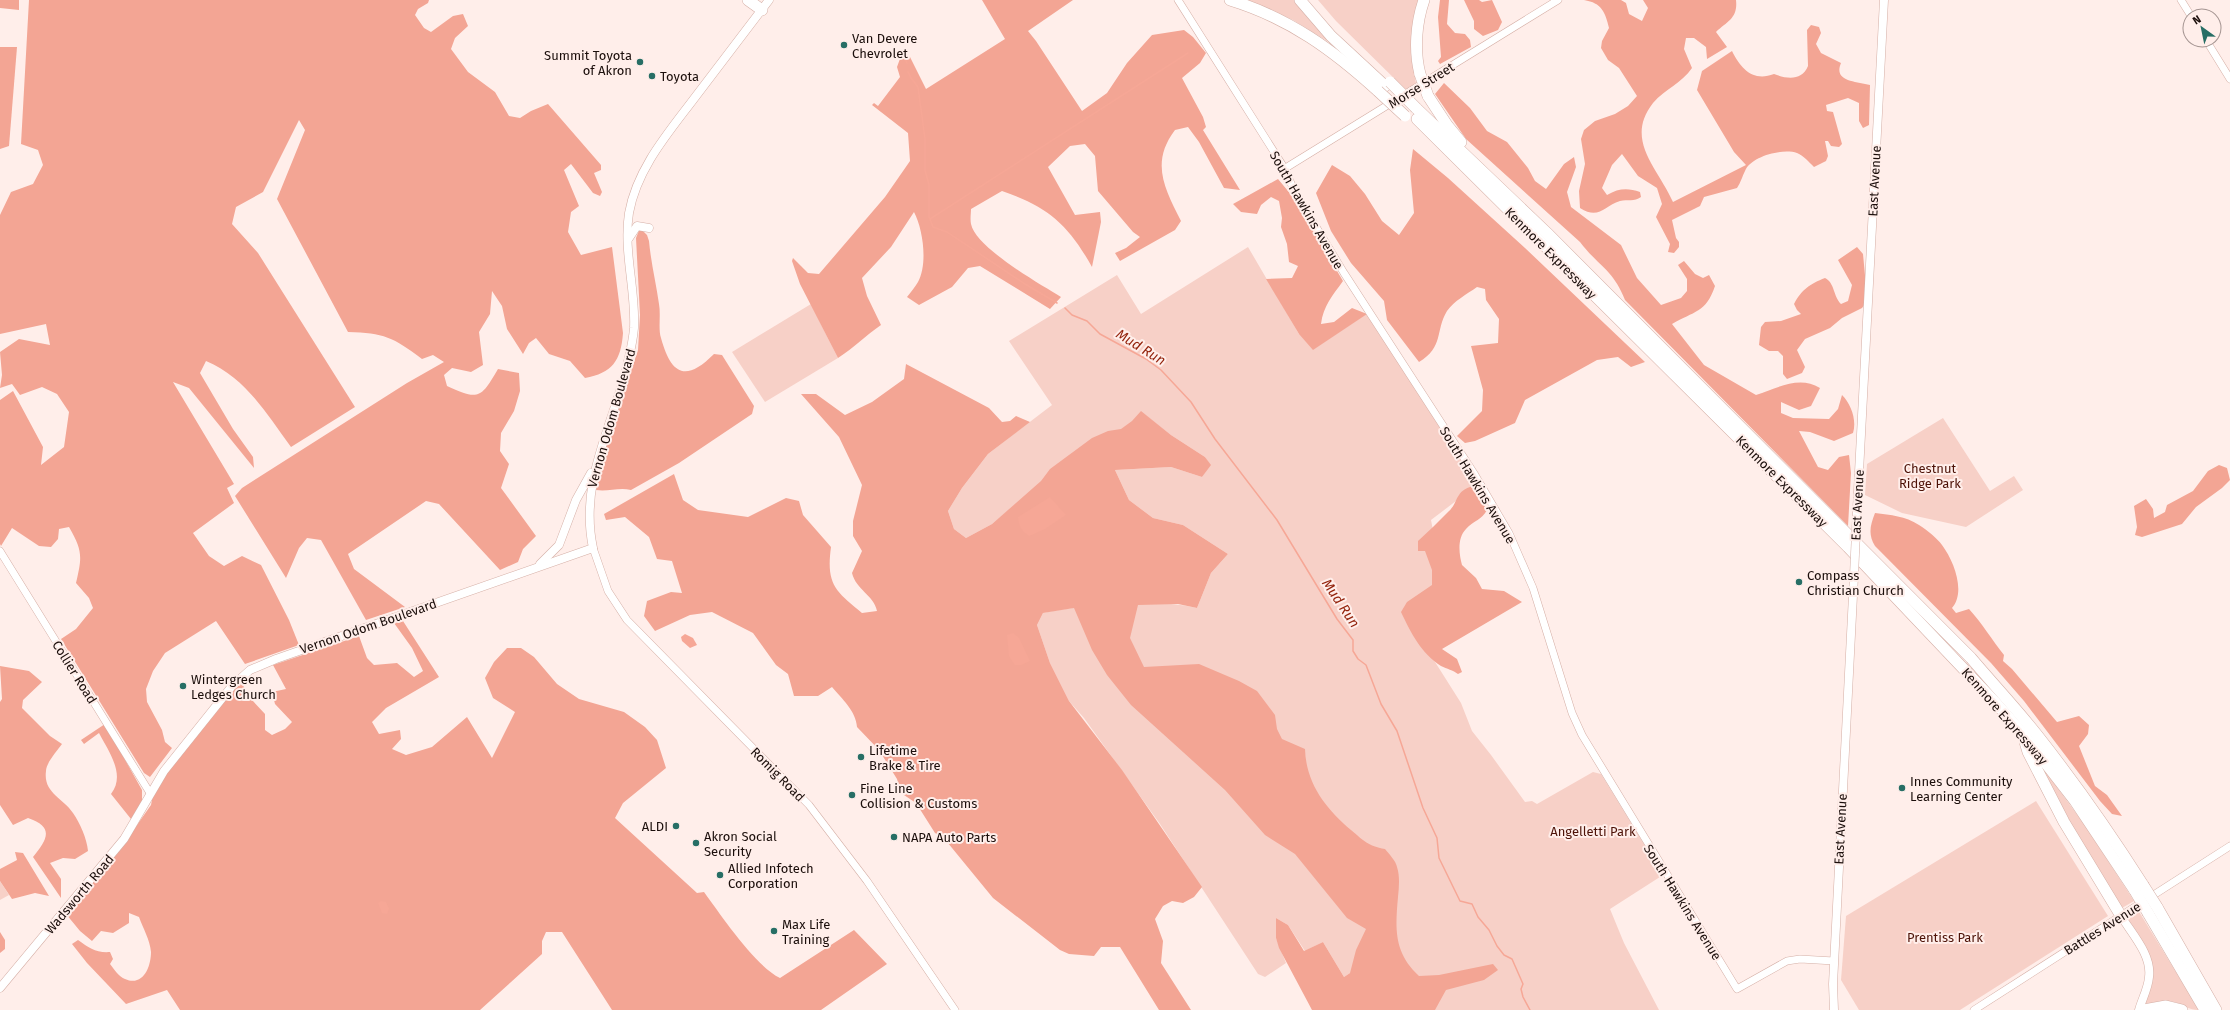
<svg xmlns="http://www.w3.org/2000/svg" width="2230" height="1010" font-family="'Fira Sans',sans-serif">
<rect width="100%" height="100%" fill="#ffeeea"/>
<!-- green -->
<g fill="#f7d0c7">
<polygon points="1247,0 1295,0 1307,17 1332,44 1293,20"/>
<path d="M 1318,0 L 1419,0 C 1410,27 1410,55 1416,83 L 1406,90 L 1336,21 Z"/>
<path d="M 1248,247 L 1299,334 L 1367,314 L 1477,485 L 1431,520 L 1444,586 L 1411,624 L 1461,703 L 1472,731 L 1491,755 L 1525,802 L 1532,801 L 1537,804 L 1593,772 L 1601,774 L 1663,875 L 1610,909 L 1624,943 L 1659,1010 L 1373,1010 L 1350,973 L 1344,977 L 1323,942 L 1305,951 L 1288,925 L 1276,918 L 1276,938 L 1286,963 L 1265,977 L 1258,974 L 1160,824 L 1084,718 L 1069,701 L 1050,663 L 1037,625 L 1043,613 C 1087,604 1154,598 1197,608 L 1211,573 L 1228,554 L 1183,525 L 1153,518 L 1129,500 L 1115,470 L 1171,467 L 1202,477 L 1210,465 L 1205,457 L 1171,435 L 1144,414 L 1031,491 L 992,524 L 966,538 L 954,529 L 948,511 L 962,488 L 988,454 L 1052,405 L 1009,341 L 1117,275 L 1141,314 Z"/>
<polygon points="811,304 838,358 765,402 732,352"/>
<polygon points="1943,418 1990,491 2014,476 2023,490 1966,527 1902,513 1865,495 1867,464"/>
<polygon points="2034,756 2084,824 2134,901 2122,908 2072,831"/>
<polygon points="2036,801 2108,916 1960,1010 1859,1010 1841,980 1846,916"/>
<polygon points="0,881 9,895 0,900"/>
<path d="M 2138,910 L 2199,1010 C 2188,1010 2185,1005 2175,1002 C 2165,1000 2154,1003 2143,1006 C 2161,964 2150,958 2129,922 L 2128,917 Z"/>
</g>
<!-- forest -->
<g fill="#f3a594">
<polygon points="0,0 19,0 19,10 0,8"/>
<path d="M 29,0 L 429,0 L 428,3 L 418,9 L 415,15 L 424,28 L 431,32 L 453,16 L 463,14 L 468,26 L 455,38 L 451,49 L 468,72 L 495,92 L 509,116 L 520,118 L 531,111 L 548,104 L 601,165 L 601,170 L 594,173 L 602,192 L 600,196 L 593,193 L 571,164 L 564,170 L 579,206 L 571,212 L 568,232 L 581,255 L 612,247 L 623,333 C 621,361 612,373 585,378 L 570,361 L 549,354 L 536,338 L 529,343 L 523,354 L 507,329 L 502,306 L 492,291 L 490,314 L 479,332 L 483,365 L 471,372 L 452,368 L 444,375 L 447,386 C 479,401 481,398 498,369 L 519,373 L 520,391 L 514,411 L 501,433 L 500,451 L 509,464 L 501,488 L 536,536 L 523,549 L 518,562 L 500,570 L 439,504 L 426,501 L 348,554 L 354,569 L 405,607 L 366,620 L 321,540 L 307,538 L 299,548 L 286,578 L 235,496 L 242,488 L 407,383 L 444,362 L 433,355 L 422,359 C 393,337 384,333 348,332 L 277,199 L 305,130 L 299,120 L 263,192 L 236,207 L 232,224 L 258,253 L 355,407 L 291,447 C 266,413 246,378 206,361 L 200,373 L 233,429 L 253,457 L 254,468 L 189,388 L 173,382 L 234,484 L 227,488 L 234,503 L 193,533 L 209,556 L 224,566 L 242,556 L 261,565 L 289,620 L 299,645 L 245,664 L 216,621 L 165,653 L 153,671 L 146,689 L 147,702 L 162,730 L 165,742 L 172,748 L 150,777 L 144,773 L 61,639 L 76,629 L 93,608 L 89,598 L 76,583 C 82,557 83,551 69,527 L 59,529 L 58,539 L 51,547 L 39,546 L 12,528 L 1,546 L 0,544 L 0,400 L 13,391 L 43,447 L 41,465 L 64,447 L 69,412 L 57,394 L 42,387 L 20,395 L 12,384 L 0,388 L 2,375 L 0,352 L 19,339 L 50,345 L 46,324 L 0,334 L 0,215 L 11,192 L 33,184 L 43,165 L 38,150 L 21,144 Z"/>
<path d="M 982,0 L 1073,0 L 1028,31 L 1036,41 L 1082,111 L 1107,93 L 1127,63 L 1152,35 L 1184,30 L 1193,37 L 1206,53 L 1200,63 L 1182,78 L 1203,117 L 1206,127 L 1203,130 L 1240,190 L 1224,188 L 1199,142 L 1188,127 L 1175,130 C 1150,163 1165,189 1181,221 L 1175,230 L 1120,261 L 1115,253 L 1126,248 L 1140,237 L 1133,232 L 1098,191 L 1095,156 L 1085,144 L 1070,146 L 1048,167 L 1075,215 L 1100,212 L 1101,222 L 1092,267 C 1068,224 1048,207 1002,191 L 971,209 C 971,213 970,219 971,224 C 976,248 1040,284 1061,297 L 1050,309 L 980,266 L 968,268 L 952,287 L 919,305 L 907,297 C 911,292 915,287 918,282 C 928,264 923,229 914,212 L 891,247 L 862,278 L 867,296 L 881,325 C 866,335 854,348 838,358 L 800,284 L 792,261 L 793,258 L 808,273 L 819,274 L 885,197 L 910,161 L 908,133 L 872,105 L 874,103 L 878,106 L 900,77 L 897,67 L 901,56 L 904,54 L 910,57 L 926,89 L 1005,39 Z"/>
<polygon points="1440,0 1449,0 1447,24 1455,33 1465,34 1470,40 1471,47 1440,64 1438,61 1441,57 1438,17"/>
<polygon points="1464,0 1479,0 1482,2 1492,0 1502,22 1498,30 1483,36 1474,29 1474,21"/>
<path d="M 1584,0 L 1621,0 L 1626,3 L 1629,14 L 1642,21 L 1648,8 L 1643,0 L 1736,0 C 1738,18 1728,21 1716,32 L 1727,47 L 1707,59 L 1706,47 L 1694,38 L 1686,38 L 1684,49 L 1692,68 C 1682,83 1665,89 1653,103 C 1624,140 1658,168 1673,202 L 1746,165 L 1734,152 L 1697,90 L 1702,71 L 1732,51 C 1741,69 1753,82 1774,74 C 1787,79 1802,81 1808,66 L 1807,30 L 1811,25 L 1819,27 L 1821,33 L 1816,44 L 1821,53 L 1841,63 C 1833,82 1856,81 1870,85 L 1869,125 L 1863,128 L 1859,121 L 1859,103 L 1848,98 L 1826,105 L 1827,111 L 1833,112 L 1842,144 L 1839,147 L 1831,146 L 1828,141 L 1825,141 L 1828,156 L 1826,161 L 1814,167 C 1809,162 1804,156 1797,153 C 1783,148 1751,156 1745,171 C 1742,177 1741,182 1737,188 L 1704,197 L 1700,206 L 1672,220 L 1676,238 L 1679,242 L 1679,247 L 1674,253 L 1668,252 L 1670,244 L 1656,217 L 1662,204 L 1657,188 L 1638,176 L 1622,154 L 1612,165 L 1602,188 L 1607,195 C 1619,188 1628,188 1640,192 L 1641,197 C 1634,202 1628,199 1620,201 C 1604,206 1599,220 1580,208 L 1579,191 L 1585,164 L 1581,139 L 1584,130 L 1595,121 L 1615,114 L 1628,106 L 1637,96 L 1619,68 L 1608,60 L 1601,48 L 1602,41 L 1609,28 C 1605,12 1602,3 1584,0 Z"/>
<polygon points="0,47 17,47 9,146 0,149"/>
<path d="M 1444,83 L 1470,108 L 1487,131 L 1507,142 L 1528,168 L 1535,181 L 1546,189 L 1564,164 L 1574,157 L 1576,167 L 1567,192 L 1571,207 L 1621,245 L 1637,278 L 1661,305 L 1681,298 L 1687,291 L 1687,279 L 1678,265 L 1684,261 L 1695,274 L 1703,278 L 1709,275 L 1715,286 C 1706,313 1694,311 1672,324 L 1704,365 L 1756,395 C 1778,388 1799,375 1820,388 L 1811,406 L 1799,410 L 1781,402 L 1781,413 L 1793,418 L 1829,419 L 1838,409 L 1842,395 C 1851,404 1857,420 1853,433 L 1834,441 L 1810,432 L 1799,431 L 1818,467 L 1828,470 L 1839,457 L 1849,455 L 1851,473 L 1848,526 L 1625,300 C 1613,269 1598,266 1580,242 L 1466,139 L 1435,94 Z"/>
<path d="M 1413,149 L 1448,178 L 1525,248 L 1645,362 L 1631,367 L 1618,357 L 1597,360 L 1525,400 L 1515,423 L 1475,441 L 1465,443 L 1457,436 L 1482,411 L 1483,390 L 1471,346 L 1498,343 L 1499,319 L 1486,300 L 1485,289 L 1477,287 C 1467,294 1454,301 1447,311 C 1435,331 1444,347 1419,362 L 1387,320 L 1384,301 L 1351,263 L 1331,231 L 1316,193 L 1332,165 L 1350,176 L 1365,194 L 1382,221 L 1399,235 L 1414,213 L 1410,170 Z"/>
<path d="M 1278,179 L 1293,197 L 1343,281 C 1333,295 1323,306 1321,324 L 1334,322 L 1352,308 L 1367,314 L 1313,350 L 1299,334 L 1266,279 L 1292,278 L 1298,266 L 1289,262 L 1287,244 L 1281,227 L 1282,218 L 1279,201 L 1271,197 L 1261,205 L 1257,214 L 1241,212 L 1233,204 Z"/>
<path d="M 640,228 L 647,235 L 649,241 C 651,263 656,283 659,304 C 661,315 658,329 661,338 C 671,374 685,383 714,354 L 722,355 L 754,406 L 752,414 L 679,463 L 631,490 C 619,487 608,492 596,490 L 604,462 L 608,432 L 623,395 L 638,350 L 640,315 L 636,238 Z"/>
<path d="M 1857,247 L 1863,254 L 1866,286 L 1865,304 L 1862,308 L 1842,318 L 1830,328 L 1805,339 L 1797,350 L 1805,367 L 1802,373 L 1787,379 L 1783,374 L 1783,356 L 1778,351 L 1769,351 L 1759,345 L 1761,327 L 1765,322 L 1781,321 L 1801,314 L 1797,310 L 1794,304 C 1802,289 1810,284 1825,278 C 1835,283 1833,296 1841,304 L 1848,301 L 1852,285 L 1838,260 Z"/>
<path d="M 906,364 L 989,408 L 1002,422 L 1010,421 L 1016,416 L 1030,422 L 988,454 L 962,488 L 948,511 L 954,529 L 966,538 L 992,524 L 1041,481 L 1050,469 L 1092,438 L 1108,431 L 1121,429 L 1132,421 L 1141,411 L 1171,435 L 1205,457 L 1211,465 L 1202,477 L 1171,467 L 1115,470 L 1129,500 L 1153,518 L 1183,525 L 1228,554 L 1211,573 L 1197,608 L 1178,604 L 1138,605 L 1130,638 L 1144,667 L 1199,664 L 1239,681 L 1257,691 L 1275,715 L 1277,729 L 1282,739 L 1305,749 C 1306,783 1325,808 1351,830 C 1364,841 1368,846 1385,849 C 1389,854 1396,861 1397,867 C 1400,876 1399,887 1398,897 C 1395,930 1394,953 1419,976 L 1439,975 L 1493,964 L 1498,970 L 1484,980 L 1446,990 L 1435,1010 L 1312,1010 L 1279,948 L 1276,938 L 1276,918 L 1288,925 L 1304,951 L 1323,942 L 1344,977 L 1350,973 L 1356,950 L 1366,929 L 1347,918 L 1295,854 L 1265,835 L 1225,790 L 1131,705 L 1107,675 L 1092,650 L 1074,608 L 1043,613 L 1037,625 L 1050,663 L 1069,701 L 1122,770 L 1202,887 L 1194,897 L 1183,903 L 1172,901 L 1163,906 L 1155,919 L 1163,941 L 1161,963 L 1191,1010 L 1159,1010 L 1120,947 L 1101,947 L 1094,956 L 1069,954 L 1060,950 L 993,898 L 943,837 L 935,833 L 916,803 L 901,793 L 897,779 L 879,750 L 857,727 C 856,711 842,699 832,687 L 818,696 L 794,696 L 788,674 L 776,665 L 753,633 L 712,612 L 690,615 L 655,631 L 644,616 L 647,601 L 671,592 L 682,593 L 672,561 L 657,559 L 649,537 L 625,517 L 606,520 L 604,514 L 674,474 L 683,500 L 698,510 L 748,517 L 786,498 L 799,501 L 803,515 L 831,547 C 826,584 835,591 862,613 L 877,611 C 874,595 856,590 852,573 L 862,551 L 853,536 L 853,521 L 862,485 L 839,437 L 801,394 L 816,394 L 845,415 L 872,402 L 904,379 Z"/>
<polygon points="2219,465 2227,468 2230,480 2222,488 2196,507 2182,524 2142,537 2135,535 2137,527 2134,506 2146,499 2153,509 2154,518 2165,512 2167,505 2193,491 2208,471"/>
<path d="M 1473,486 L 1487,510 C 1482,520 1473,521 1466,529 C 1457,538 1459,554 1462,565 L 1476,578 L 1482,589 L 1504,591 L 1522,602 L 1442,649 L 1457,659 L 1462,672 L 1458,674 C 1453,670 1447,669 1441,666 C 1421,653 1411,633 1401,612 L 1407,602 L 1432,585 L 1432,570 L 1425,551 L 1418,551 L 1418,541 C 1428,532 1438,522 1448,512 C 1459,503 1454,491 1473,486 Z"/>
<path d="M 1875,513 C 1891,515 1905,516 1919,525 C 1927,530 1937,538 1942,545 C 1954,561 1966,592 1952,608 L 1956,613 L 1969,609 C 1982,623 1992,640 2004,655 L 2003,661 L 2012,669 L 2057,722 L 2079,716 L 2089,725 L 2088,734 L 2079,746 L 2095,786 L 2107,795 L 2122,816 L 2112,814 L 2100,801 L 2024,701 L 1991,663 L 1875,546 C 1868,534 1870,526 1875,513 Z"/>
<path d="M 403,621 L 439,677 L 386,708 L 372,722 L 379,734 L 400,730 L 401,739 L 392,749 L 406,755 L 432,747 L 467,717 L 492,758 L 515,712 L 493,698 L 485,678 L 494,662 L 507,648 L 521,648 L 534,657 L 557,684 L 579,699 L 624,712 L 645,727 L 657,740 L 666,768 L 623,803 L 615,818 L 697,893 L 704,892 C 721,915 755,966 780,978 L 854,930 L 887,964 L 821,1010 L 612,1010 L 562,932 L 546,932 L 542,941 L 542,954 L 480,1010 L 180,1010 L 167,990 L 126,1004 L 87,963 L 72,944 L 78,940 C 89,948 96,953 110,952 L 113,959 L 110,964 C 114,969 119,977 125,979 C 143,987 151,967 151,952 C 150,940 143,928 139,917 L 129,913 L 129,923 L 113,933 L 101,931 L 92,941 L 80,931 L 66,914 L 130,835 L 151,805 L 154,790 L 239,679 L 252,700 L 265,714 L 265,730 L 272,735 L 285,729 L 292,722 L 275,704 L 272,692 L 286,689 L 273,665 L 359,636 L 367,658 L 374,665 L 397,663 L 414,677 L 423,671 L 412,648 L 394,623 Z"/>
<path d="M 0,666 L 29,671 L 42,682 L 23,700 L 22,708 L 50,736 L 62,744 C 57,751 46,763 46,771 C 43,793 63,798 73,813 C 80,823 87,839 88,851 L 75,859 L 63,858 L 50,863 L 61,879 L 61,898 L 33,857 C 47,840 55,827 28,818 L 13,825 L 0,805 L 0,702 L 2,699 Z"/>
<path d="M 105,724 L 142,790 L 142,801 L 131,819 L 111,794 C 126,775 109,752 99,733 L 84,744 L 81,740 Z"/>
<polygon points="15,852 23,853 49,896 35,893 12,899 0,881 0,869 17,860"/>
<polygon points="0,932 5,940 5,949 0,953"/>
</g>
<!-- water -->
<g fill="#f6a796">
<path d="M 1050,497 L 1066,515 L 1045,529 L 1029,536 C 1021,531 1019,526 1018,517 Z"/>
<polygon points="1013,633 1019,638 1030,661 1021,665 1015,665 1009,656 1007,635"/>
<polygon points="685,634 693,638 697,645 690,648 682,641 681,637"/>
<polygon points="381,901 386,902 389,909 387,914 382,913 378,903"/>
</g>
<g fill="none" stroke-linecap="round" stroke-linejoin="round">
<!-- stream -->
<g stroke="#f6a796" stroke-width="1.5">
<polyline points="905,59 907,63"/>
<polyline points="908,72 911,78 918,87 925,139 925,170 929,185 929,217 933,227 947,232 1025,284 1057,303"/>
<polyline points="930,219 1188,53"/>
<polyline points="1065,308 1072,315 1087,321 1100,334 1146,359 1161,370 1191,402 1215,439 1277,520 1337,619 1353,640 1353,651 1358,659 1366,665 1381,704 1397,731 1423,808 1437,838 1439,858 1460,901 1472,904 1478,917 1489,930 1497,946 1504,955 1512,959 1523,984 1521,989 1523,997 1530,1010"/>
</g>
<defs>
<g id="tertiary">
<polyline points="1178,0 1283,166 1295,192 1344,273 1475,475 1509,533 1533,588 1572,713 1582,735 1737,989 1787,961 1800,959 1834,961"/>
<polyline points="2181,0 2191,16"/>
<polyline points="2206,40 2230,79"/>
<polyline points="1284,169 1558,0"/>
<polyline points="593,548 608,591 627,620 809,805 867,881 955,1010"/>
<polyline points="0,551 150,793"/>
<polyline points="1974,1010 2230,846"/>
</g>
<g id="secondary">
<polyline points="629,238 637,226 649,228"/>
<polyline points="1857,510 1884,0"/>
<polyline points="540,564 559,545 576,500 591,473"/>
<path d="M 2121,916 C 2132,934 2152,955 2149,977 C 2148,989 2142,999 2139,1010"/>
<path d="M 0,988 L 124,839 L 164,771 L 232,686 L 250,670 L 276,659 L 593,548 C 579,482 612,428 627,366 C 630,353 633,341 634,328 C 636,290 623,251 629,213 C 637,168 669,132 696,96 C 720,64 745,32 769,0"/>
<polyline points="1834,1010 1833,984 1854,576"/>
</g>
<g id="motorway">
<polyline points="748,0 762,10"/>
<path d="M 1230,0 C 1289,18 1333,50 1378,91"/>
<polyline points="1300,0 1331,36 1385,86"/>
<path d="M 1420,74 C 1414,51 1416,23 1424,0"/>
<polyline points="1428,96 1447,125 1461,142"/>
<path d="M 1416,108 L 1547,233 L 1971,658 C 1993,684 2016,708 2037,735 C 2075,783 2110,833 2143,885"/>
<polyline points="1417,119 1848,547 1994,701 2023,734 2075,801 2135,891"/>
<polyline points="2025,742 2028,752 2064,822 2121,916"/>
<polyline points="2157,907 2216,1010"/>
<polyline points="2148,913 2205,1010"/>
<polyline points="2144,1010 2166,1006 2182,1010"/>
</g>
</defs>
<!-- tertiary casing -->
<use href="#tertiary" stroke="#d5afa6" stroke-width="8"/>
<!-- secondary casing -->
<use href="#secondary" stroke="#d5afa6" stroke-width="9"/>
<!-- motorway casing -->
<use href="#motorway" stroke="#d5afa6" stroke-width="12"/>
<!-- tertiary -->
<use href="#tertiary" stroke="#fff" stroke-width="7"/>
<!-- secondary -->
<use href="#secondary" stroke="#fff" stroke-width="8"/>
<!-- motorway -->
<use href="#motorway" stroke="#fff" stroke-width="11"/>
<defs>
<polyline id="secondary-bridge" points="1854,576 1857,510"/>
<g id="motorway-bridge">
<polyline points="1420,74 1428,96"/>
<polyline points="1390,82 1416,108"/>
<polyline points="1378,91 1405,116"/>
<polyline points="2143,885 2157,907"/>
<polyline points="2135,891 2148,913"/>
</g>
</defs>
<!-- secondary-bridge casing -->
<use href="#secondary-bridge" stroke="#d5afa6" stroke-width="9" stroke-linecap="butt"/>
<!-- motorway-bridge casing -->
<use href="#motorway-bridge" stroke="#d5afa6" stroke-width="12" stroke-linecap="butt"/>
<!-- secondary-bridge -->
<use href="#secondary-bridge" stroke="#fff" stroke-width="8"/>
<!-- motorway-bridge -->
<use href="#motorway-bridge" stroke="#fff" stroke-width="11"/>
</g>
<!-- markers -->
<g fill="#276e65" stroke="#ffeeea" stroke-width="1.5">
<circle cx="844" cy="45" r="4"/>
<circle cx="640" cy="62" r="4"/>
<circle cx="652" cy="76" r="4"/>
<circle cx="1799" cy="582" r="4"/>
<circle cx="183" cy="686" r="4"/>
<circle cx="861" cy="757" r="4"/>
<circle cx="1902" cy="788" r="4"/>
<circle cx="852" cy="795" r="4"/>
<circle cx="676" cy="826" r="4"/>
<circle cx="894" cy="837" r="4"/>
<circle cx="696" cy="843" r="4"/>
<circle cx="720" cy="875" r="4"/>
<circle cx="774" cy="931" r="4"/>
</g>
<g text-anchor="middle" stroke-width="4" stroke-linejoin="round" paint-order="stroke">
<!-- poi labels -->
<g font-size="13" fill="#1b0e0b" stroke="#ffeeea" text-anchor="start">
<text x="852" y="43">Van Devere<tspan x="852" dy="15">Chevrolet</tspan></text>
<text x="632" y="60" text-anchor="end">Summit Toyota<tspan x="632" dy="15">of Akron</tspan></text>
<text x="660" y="81">Toyota</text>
<text x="1807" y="580">Compass<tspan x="1807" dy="15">Christian Church</tspan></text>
<text x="191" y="684">Wintergreen<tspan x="191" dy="15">Ledges Church</tspan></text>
<text x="869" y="755">Lifetime<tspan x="869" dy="15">Brake &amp; Tire</tspan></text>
<text x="1910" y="786">Innes Community<tspan x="1910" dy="15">Learning Center</tspan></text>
<text x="860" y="793">Fine Line<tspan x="860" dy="15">Collision &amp; Customs</tspan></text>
<text x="668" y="831" text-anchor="end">ALDI</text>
<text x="704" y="841">Akron Social<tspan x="704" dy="15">Security</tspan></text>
<text x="902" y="842">NAPA Auto Parts</text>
<text x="728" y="873">Allied Infotech<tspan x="728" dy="15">Corporation</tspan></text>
<text x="782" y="929">Max Life<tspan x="782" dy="15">Training</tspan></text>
</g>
<!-- street labels -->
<g font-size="13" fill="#1b0e0b" stroke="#ffeeea">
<text transform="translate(1421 85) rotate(-32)" y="5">Morse Street</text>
<text transform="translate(1874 181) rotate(-87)" y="5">East Avenue</text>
<text transform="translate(1307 210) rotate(60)" y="5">South Hawkins Avenue</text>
<text transform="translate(1551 253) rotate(45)" y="5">Kenmore Expressway</text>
<text transform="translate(611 418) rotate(-74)" y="5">Vernon Odom Boulevard</text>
<text transform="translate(1782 481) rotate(45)" y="5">Kenmore Expressway</text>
<text transform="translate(1478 485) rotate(59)" y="5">South Hawkins Avenue</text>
<text transform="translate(1857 505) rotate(-87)" y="5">East Avenue</text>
<text transform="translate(368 626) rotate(-19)" y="5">Vernon Odom Boulevard</text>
<text transform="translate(75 672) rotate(58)" y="5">Collier Road</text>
<text transform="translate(2005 716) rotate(49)" y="5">Kenmore Expressway</text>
<text transform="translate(778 774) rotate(45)" y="5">Romig Road</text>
<text transform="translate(1840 829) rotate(-87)" y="5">East Avenue</text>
<text transform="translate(79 894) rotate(-50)" y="5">Wadsworth Road</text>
<text transform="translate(1683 902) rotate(58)" y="5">South Hawkins Avenue</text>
<text transform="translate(2102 928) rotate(-32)" y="5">Battles Avenue</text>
</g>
<!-- park labels -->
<g font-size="13" fill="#4d1207" stroke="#ffeeea">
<text x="1930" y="473">Chestnut<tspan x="1930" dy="15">Ridge Park</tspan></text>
<text x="1593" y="836">Angelletti Park</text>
<text x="1945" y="942">Prentiss Park</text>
</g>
<!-- water labels -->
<g font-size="14" font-style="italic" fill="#93230c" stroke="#ffeeea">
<text transform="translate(1141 347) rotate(32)" y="5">Mud Run</text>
<text transform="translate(1341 603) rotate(56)" y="5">Mud Run</text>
</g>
</g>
<!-- north arrow -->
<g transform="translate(2202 28) rotate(327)"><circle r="19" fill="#ffeeea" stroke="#a49491"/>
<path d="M0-3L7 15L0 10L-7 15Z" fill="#276e65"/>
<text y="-6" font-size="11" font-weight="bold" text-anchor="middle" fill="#1b0e0b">N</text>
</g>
</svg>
